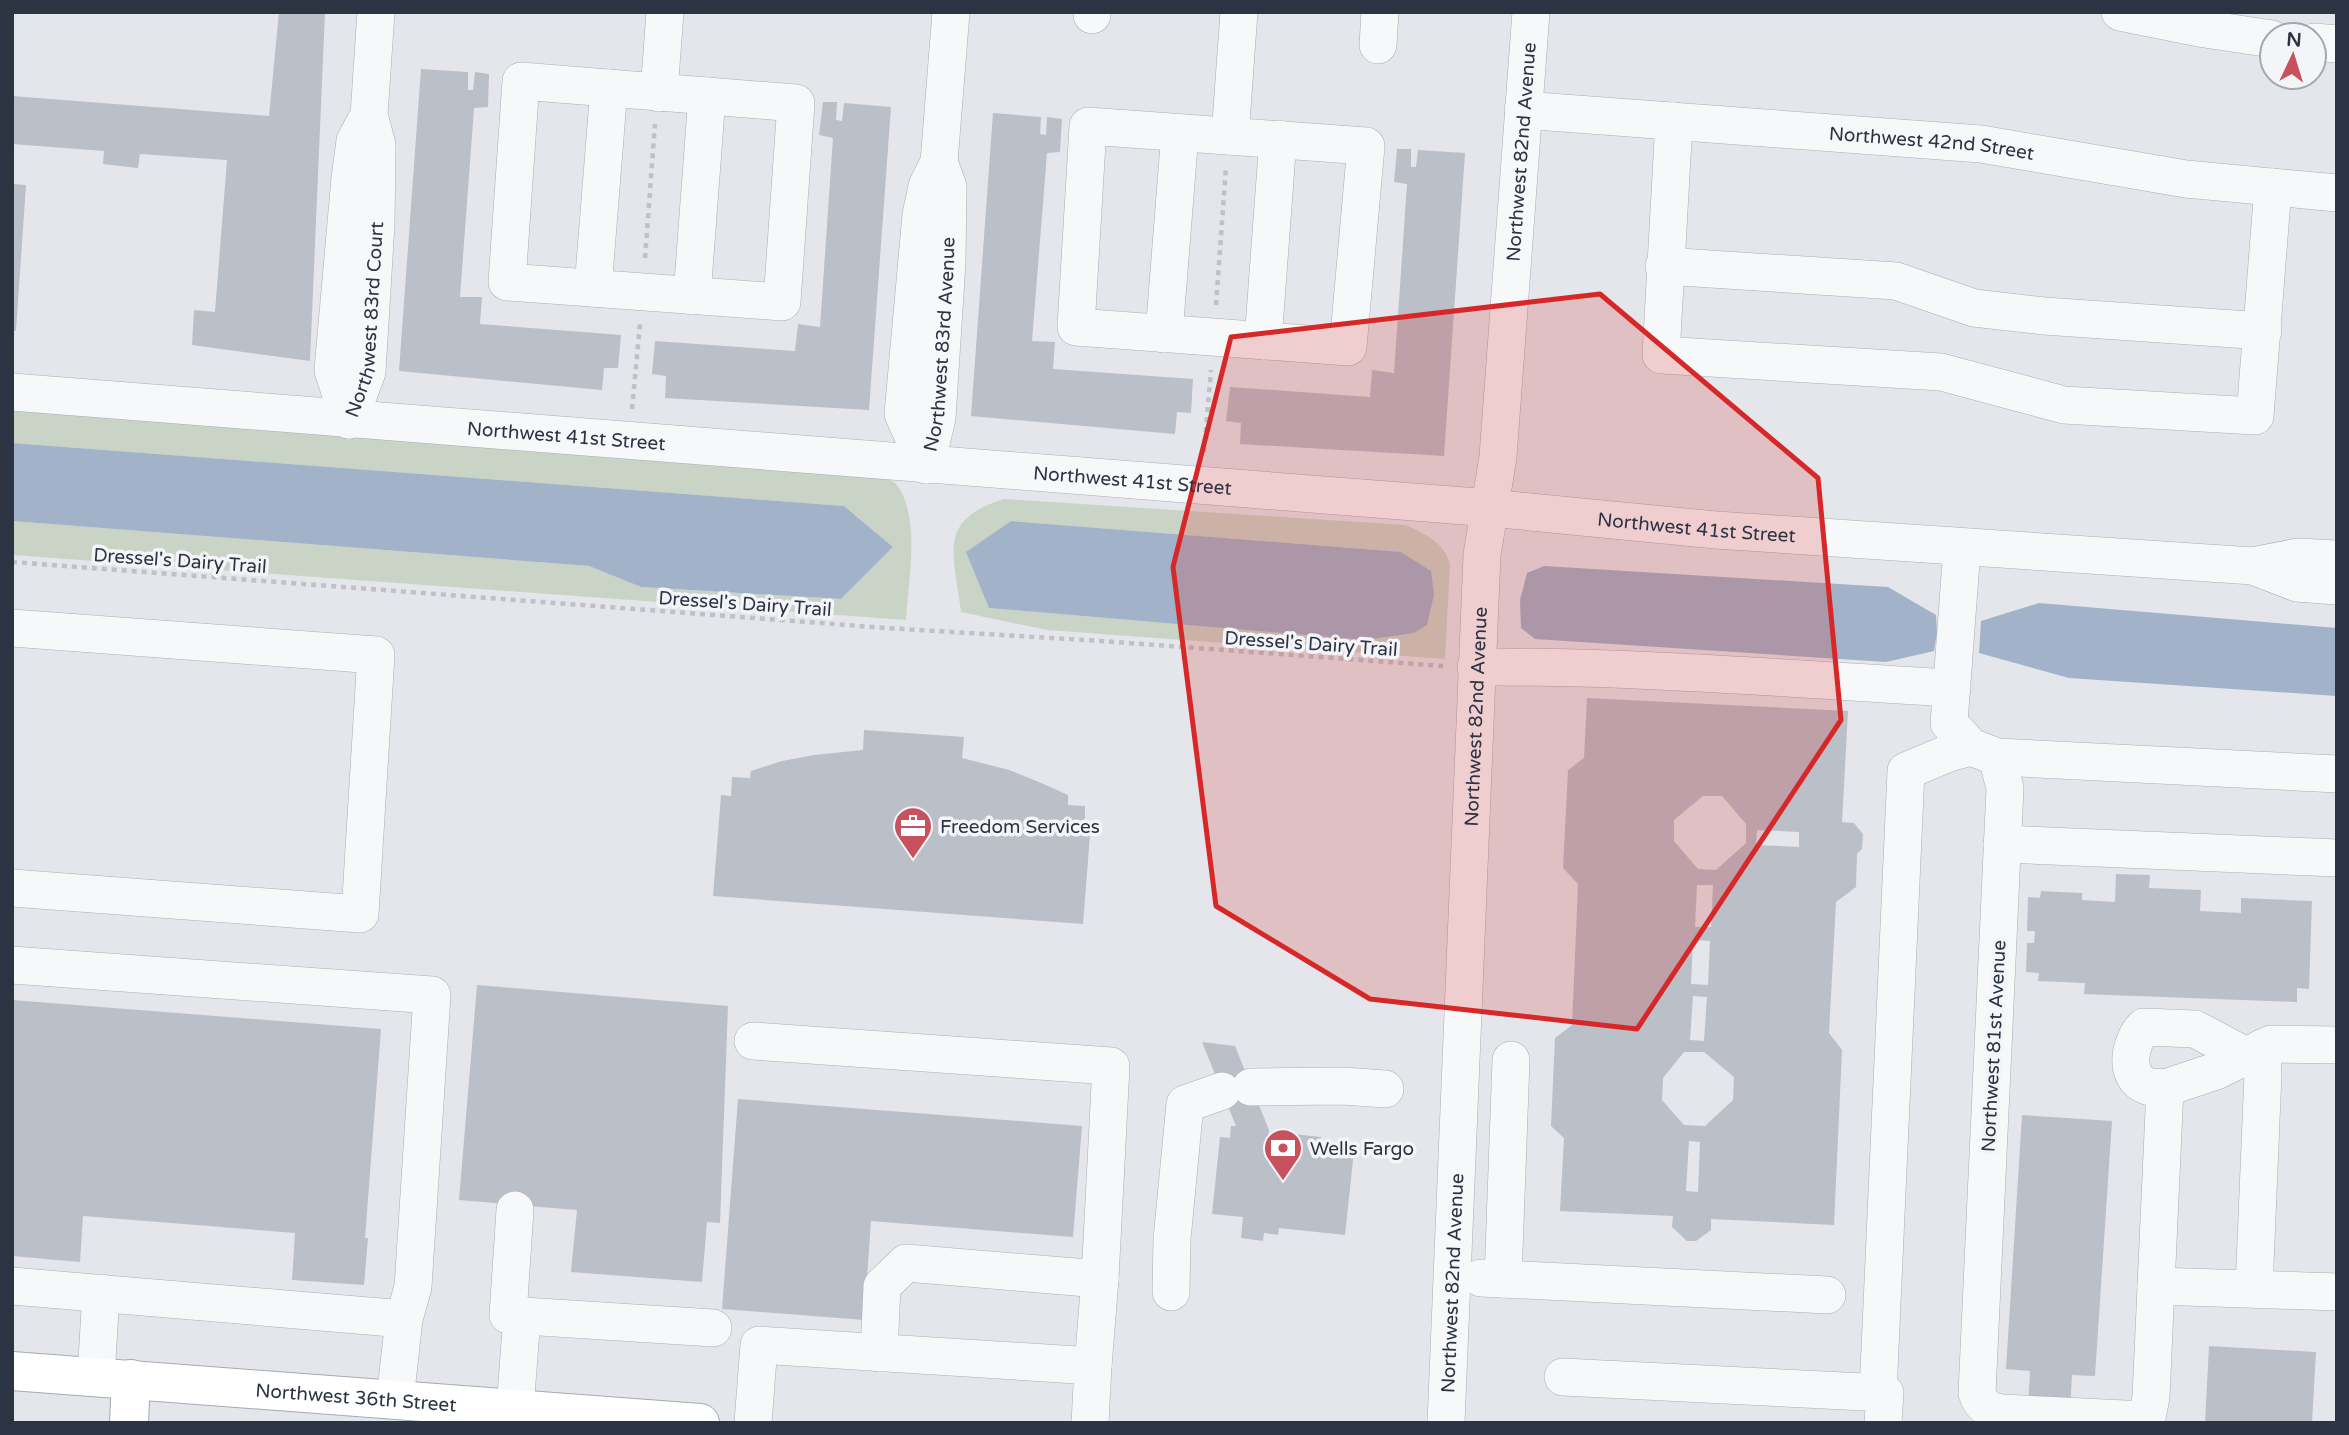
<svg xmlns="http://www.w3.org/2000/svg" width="2349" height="1435" font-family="'Varela Round',sans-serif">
<rect width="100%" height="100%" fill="#e4e6eb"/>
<!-- green -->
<g fill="#c9d4c6" fill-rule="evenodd">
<path d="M 12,403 L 865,471 C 874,474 888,477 895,483 C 922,514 908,582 906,620 L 12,555 L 12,521 L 589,566 L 641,587 L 841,599 L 893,547 L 844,506 L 12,443 Z"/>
<path d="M 1004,499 L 1406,525 C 1425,534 1444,542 1450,564 L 1445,659 L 1047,630 L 961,612 C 954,554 936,520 1004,499 ZM 1011,521 L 1401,552 L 1431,571 L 1364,640 L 990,608 L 967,552 Z"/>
</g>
<!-- water -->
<g fill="#a2b3c9">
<polygon points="12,443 844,506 893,547 841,599 641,587 589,566 12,521"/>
<polygon points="1011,521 1401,552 1431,571 1434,595 1427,625 1414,633 1364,640 989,608 966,552"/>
<polygon points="1544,566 1888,587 1936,615 1937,633 1934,651 1886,662 1535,639 1521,628 1520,600 1527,573"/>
<polygon points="2039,603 2337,628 2337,696 2069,678 1979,653 1981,621"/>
</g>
<!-- building -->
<g fill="#bbbfc8" fill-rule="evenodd">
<polygon points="279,12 325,12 310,361 192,345 194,310 215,312 227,160 140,154 138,168 103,164 104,151 12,144 12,96 269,116"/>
<polygon points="421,69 468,72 468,90 473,90 475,72 489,74 488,107 474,108 460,297 482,297 480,324 621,335 618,368 604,368 602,390 399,371"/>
<polygon points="823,102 837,102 836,120 842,121 844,103 891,107 869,410 665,398 666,376 652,374 655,341 795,351 798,324 820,327 833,138 819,135"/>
<polygon points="993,113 1041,117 1040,134 1046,135 1047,117 1062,119 1060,152 1047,153 1032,341 1055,342 1053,369 1193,379 1191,413 1177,412 1175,434 971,416"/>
<polygon points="1397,149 1411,149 1411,167 1416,167 1418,150 1465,153 1444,456 1240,444 1241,423 1226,421 1230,387 1370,397 1372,370 1394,373 1407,184 1394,182"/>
<polygon points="12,184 26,185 16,331 12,330"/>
<path d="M 1587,698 L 1848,711 L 1842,822 L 1854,823 L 1863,834 L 1862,849 L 1857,854 L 1856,887 L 1836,902 L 1829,1033 L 1842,1050 L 1834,1225 L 1711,1219 L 1711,1230 L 1696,1241 L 1687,1241 L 1672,1227 L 1673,1216 L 1560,1211 L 1564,1138 L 1551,1126 L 1555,1038 L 1572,1025 L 1578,884 L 1563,868 L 1568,770 L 1584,758 ZM 1703,796 L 1722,796 L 1746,824 L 1746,843 L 1716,870 L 1698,869 L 1674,841 L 1674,820 ZM 1757,830 L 1799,832 L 1799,847 L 1756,845 ZM 1697,885 L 1713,885 L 1711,927 L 1695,927 ZM 1693,940 L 1710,941 L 1708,985 L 1691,984 ZM 1693,996 L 1707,997 L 1704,1041 L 1690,1040 ZM 1684,1052 L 1704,1052 L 1734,1077 L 1733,1100 L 1705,1126 L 1684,1125 L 1662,1100 L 1663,1078 ZM 1689,1141 L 1700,1142 L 1698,1192 L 1686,1191 Z"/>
<polygon points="864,730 964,737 962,758 1009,770 1039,782 1068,795 1068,805 1085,806 1085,822 1091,822 1083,924 713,896 721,795 731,796 732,777 750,778 751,771 782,761 814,755 863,750"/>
<polygon points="2116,874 2150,875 2149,888 2201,890 2200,911 2241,913 2241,898 2312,901 2309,989 2297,988 2297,1002 2084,994 2085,983 2038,981 2039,973 2026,972 2027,943 2034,943 2035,931 2027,931 2028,897 2040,898 2041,891 2082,893 2082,900 2115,902"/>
<polygon points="477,985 728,1006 720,1223 707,1222 702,1282 571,1272 577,1210 459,1200"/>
<polygon points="12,1000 381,1029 365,1238 368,1238 364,1285 292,1280 295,1233 83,1216 80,1262 12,1256"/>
<polygon points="1202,1042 1235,1046 1269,1130 1268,1143 1293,1146 1294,1134 1321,1137 1320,1147 1354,1151 1345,1235 1279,1228 1278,1235 1264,1233 1263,1241 1241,1238 1243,1217 1212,1214 1220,1137 1230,1138 1231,1126 1236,1126"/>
<polygon points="738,1099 1082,1126 1073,1237 871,1221 864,1320 722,1309"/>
<polygon points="2022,1115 2112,1121 2095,1376 2072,1375 2070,1411 2028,1408 2030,1371 2006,1369"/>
<polygon points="2209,1346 2316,1352 2312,1423 2205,1423"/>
</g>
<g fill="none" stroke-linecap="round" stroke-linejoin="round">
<defs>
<g id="minor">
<polyline points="2120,12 2205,29 2272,39"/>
<polyline points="1092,15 1092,12"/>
<polyline points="2314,42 2337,44"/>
<polyline points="1378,45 1380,12"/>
<polygon points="521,81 796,103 782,302 507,282"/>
<polyline points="659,93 665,12"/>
<path id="s1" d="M 1523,110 L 1981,144 L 2186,179 L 2337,193"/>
<polyline points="1674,121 1661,355 1941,372 2064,405 2255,416 2273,187"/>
<polygon points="1088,126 1366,146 1348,347 1076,327"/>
<polyline points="1230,136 1239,12"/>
<polyline points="1664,266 1896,281 1974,308 2044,316 2263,331"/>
<polyline points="593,288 609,88"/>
<polyline points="692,296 707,96"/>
<polyline points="1164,334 1180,133"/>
<polyline points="1263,341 1278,139"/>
<path id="s2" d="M 12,392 L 1490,508 L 1716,530 L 2253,566 L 2298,557 L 2337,559"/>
<path id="s3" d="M 349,420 L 367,372 L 376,224 L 377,145 L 369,115 L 376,12"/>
<polyline points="349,420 333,370 350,178 355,141 365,122"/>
<polyline points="926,465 903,414 921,215 927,186 939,162 951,12"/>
<path id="s4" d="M 926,465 L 937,418 L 947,262 L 948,187 L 939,162"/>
<path d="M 1962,548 L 1949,723 L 1971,747 L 1997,757 L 2005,788 L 1977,1393 C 1981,1406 1989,1411 2002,1413 L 2146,1420"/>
<polyline points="2253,566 2297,583 2337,586"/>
<polyline points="12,628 376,655 360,914 12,888"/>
<path d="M 1476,667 C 1635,666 1794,679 1952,688"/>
<polyline points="1997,757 2337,774"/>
<polyline points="2002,844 2337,858"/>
<polyline points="12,965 432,995 413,1287 404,1319 395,1400"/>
<polyline points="753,1041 1111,1066 1100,1279"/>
<polyline points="1251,1087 1342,1086 1385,1089"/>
<path d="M 2165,1088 C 2159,1087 2152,1088 2147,1086 C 2122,1077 2130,1041 2144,1027 L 2195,1029 L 2246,1056"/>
<polyline points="515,1210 508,1315 713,1328"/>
<polyline points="1481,1278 1503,1279 1511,1060"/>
<polyline points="1503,1279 1827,1295"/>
<polyline points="12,1286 404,1319"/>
<polyline points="2156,1286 2337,1292"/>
<polyline points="2254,1289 2263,1073 2262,1048"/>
<polyline points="1171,1292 1172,1239 1185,1104 1222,1091"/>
<polyline points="879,1353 882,1286 906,1263 1100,1279 1093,1366"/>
<polyline points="96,1377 101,1293"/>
<polyline points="1563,1377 1885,1393 1883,1423"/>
<polyline points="1878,1393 1906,771 1949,753 1971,747"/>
<polyline points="515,1409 522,1316"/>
<polyline points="753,1423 759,1345 1093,1366 1090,1423"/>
<path id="s5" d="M 1446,1423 L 1482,555 L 1498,457 L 1531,12"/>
<polyline points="2146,1423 2151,1397 2165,1088 2216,1071 2271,1044 2337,1045"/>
</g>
<g id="major">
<path id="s6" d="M 12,1371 L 700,1423"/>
<polyline points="129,1423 131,1379"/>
</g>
</defs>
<!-- minor casing -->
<use href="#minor" stroke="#a9adb5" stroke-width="38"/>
<!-- major casing -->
<use href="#major" stroke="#a4aab6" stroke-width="40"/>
<!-- path -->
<g stroke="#bec1c6" stroke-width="4.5" stroke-dasharray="5 5" stroke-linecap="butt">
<polyline points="645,258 655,124"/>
<polyline points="1216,305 1226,167"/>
<polyline points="632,409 640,324"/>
<polyline points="1204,452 1211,370"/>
<polyline points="12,562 886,628 1101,641 1443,666"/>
</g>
<!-- minor -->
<use href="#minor" stroke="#f7f8f9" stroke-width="37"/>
<!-- major -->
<use href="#major" stroke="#fff" stroke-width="38"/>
</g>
<!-- marked area -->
<path fill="#d62828" fill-opacity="0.2" stroke="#d62828" stroke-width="5" stroke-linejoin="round" d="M 1600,294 L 1818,478 L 1841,720 L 1637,1029 L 1370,999 L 1216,906 L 1173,567 L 1231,337 Z"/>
<!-- icons -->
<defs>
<symbol id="office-pin" viewBox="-11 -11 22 30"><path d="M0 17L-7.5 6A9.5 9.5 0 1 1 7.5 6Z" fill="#c7525d" stroke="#f4f5f8"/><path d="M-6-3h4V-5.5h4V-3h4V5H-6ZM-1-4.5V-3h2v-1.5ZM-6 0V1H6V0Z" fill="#fff"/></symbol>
<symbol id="bank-pin" viewBox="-11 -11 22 30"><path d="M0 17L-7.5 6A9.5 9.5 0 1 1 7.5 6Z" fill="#c7525d" stroke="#f4f5f8"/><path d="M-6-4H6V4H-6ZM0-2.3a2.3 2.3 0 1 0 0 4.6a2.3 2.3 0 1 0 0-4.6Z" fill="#fff"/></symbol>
</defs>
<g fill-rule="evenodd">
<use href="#office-pin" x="891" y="804" width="44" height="60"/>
<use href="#bank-pin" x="1261" y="1126" width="44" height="60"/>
</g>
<g text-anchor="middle" stroke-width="7" stroke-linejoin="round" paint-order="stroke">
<!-- street labels -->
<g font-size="19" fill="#2c3343" stroke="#f4f5f8">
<text dy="7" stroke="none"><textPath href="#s1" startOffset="410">Northwest 42nd Street</textPath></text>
<text dy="7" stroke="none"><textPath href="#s5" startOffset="1274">Northwest 82nd Avenue</textPath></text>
<text dy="7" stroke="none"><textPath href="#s3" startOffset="103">Northwest 83rd Court</textPath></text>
<text dy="7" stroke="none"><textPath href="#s4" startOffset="122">Northwest 83rd Avenue</textPath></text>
<text dy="7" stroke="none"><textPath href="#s2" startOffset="556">Northwest 41st Street</textPath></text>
<text dy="7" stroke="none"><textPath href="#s2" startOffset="1124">Northwest 41st Street</textPath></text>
<text dy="7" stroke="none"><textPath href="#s2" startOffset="1690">Northwest 41st Street</textPath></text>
<text transform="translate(180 560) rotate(4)" y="7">Dressel's Dairy Trail</text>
<text transform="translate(745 603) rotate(4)" y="7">Dressel's Dairy Trail</text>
<text transform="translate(1311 643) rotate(4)" y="7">Dressel's Dairy Trail</text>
<text dy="7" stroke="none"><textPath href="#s5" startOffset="707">Northwest 82nd Avenue</textPath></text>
<text transform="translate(1993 1046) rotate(-87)" y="7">Northwest 81st Avenue</text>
<text dy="7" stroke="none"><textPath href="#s5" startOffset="140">Northwest 82nd Avenue</textPath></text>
<text dy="7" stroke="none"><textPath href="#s6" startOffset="345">Northwest 36th Street</textPath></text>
</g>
<!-- poi labels -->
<g font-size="19" fill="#2c3343" stroke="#f4f5f8" text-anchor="start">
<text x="940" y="833">Freedom Services</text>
<text x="1310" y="1155">Wells Fargo</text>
</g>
</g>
<!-- border -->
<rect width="2349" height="1435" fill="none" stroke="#2c3343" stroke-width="28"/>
<!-- north arrow -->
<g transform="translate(2293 56) rotate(4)"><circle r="33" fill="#f4f5f8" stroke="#a4a7b0" stroke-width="2"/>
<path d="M0-5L12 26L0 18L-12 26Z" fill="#c7525d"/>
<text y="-10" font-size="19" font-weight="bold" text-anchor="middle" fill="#2c3343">N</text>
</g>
</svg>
